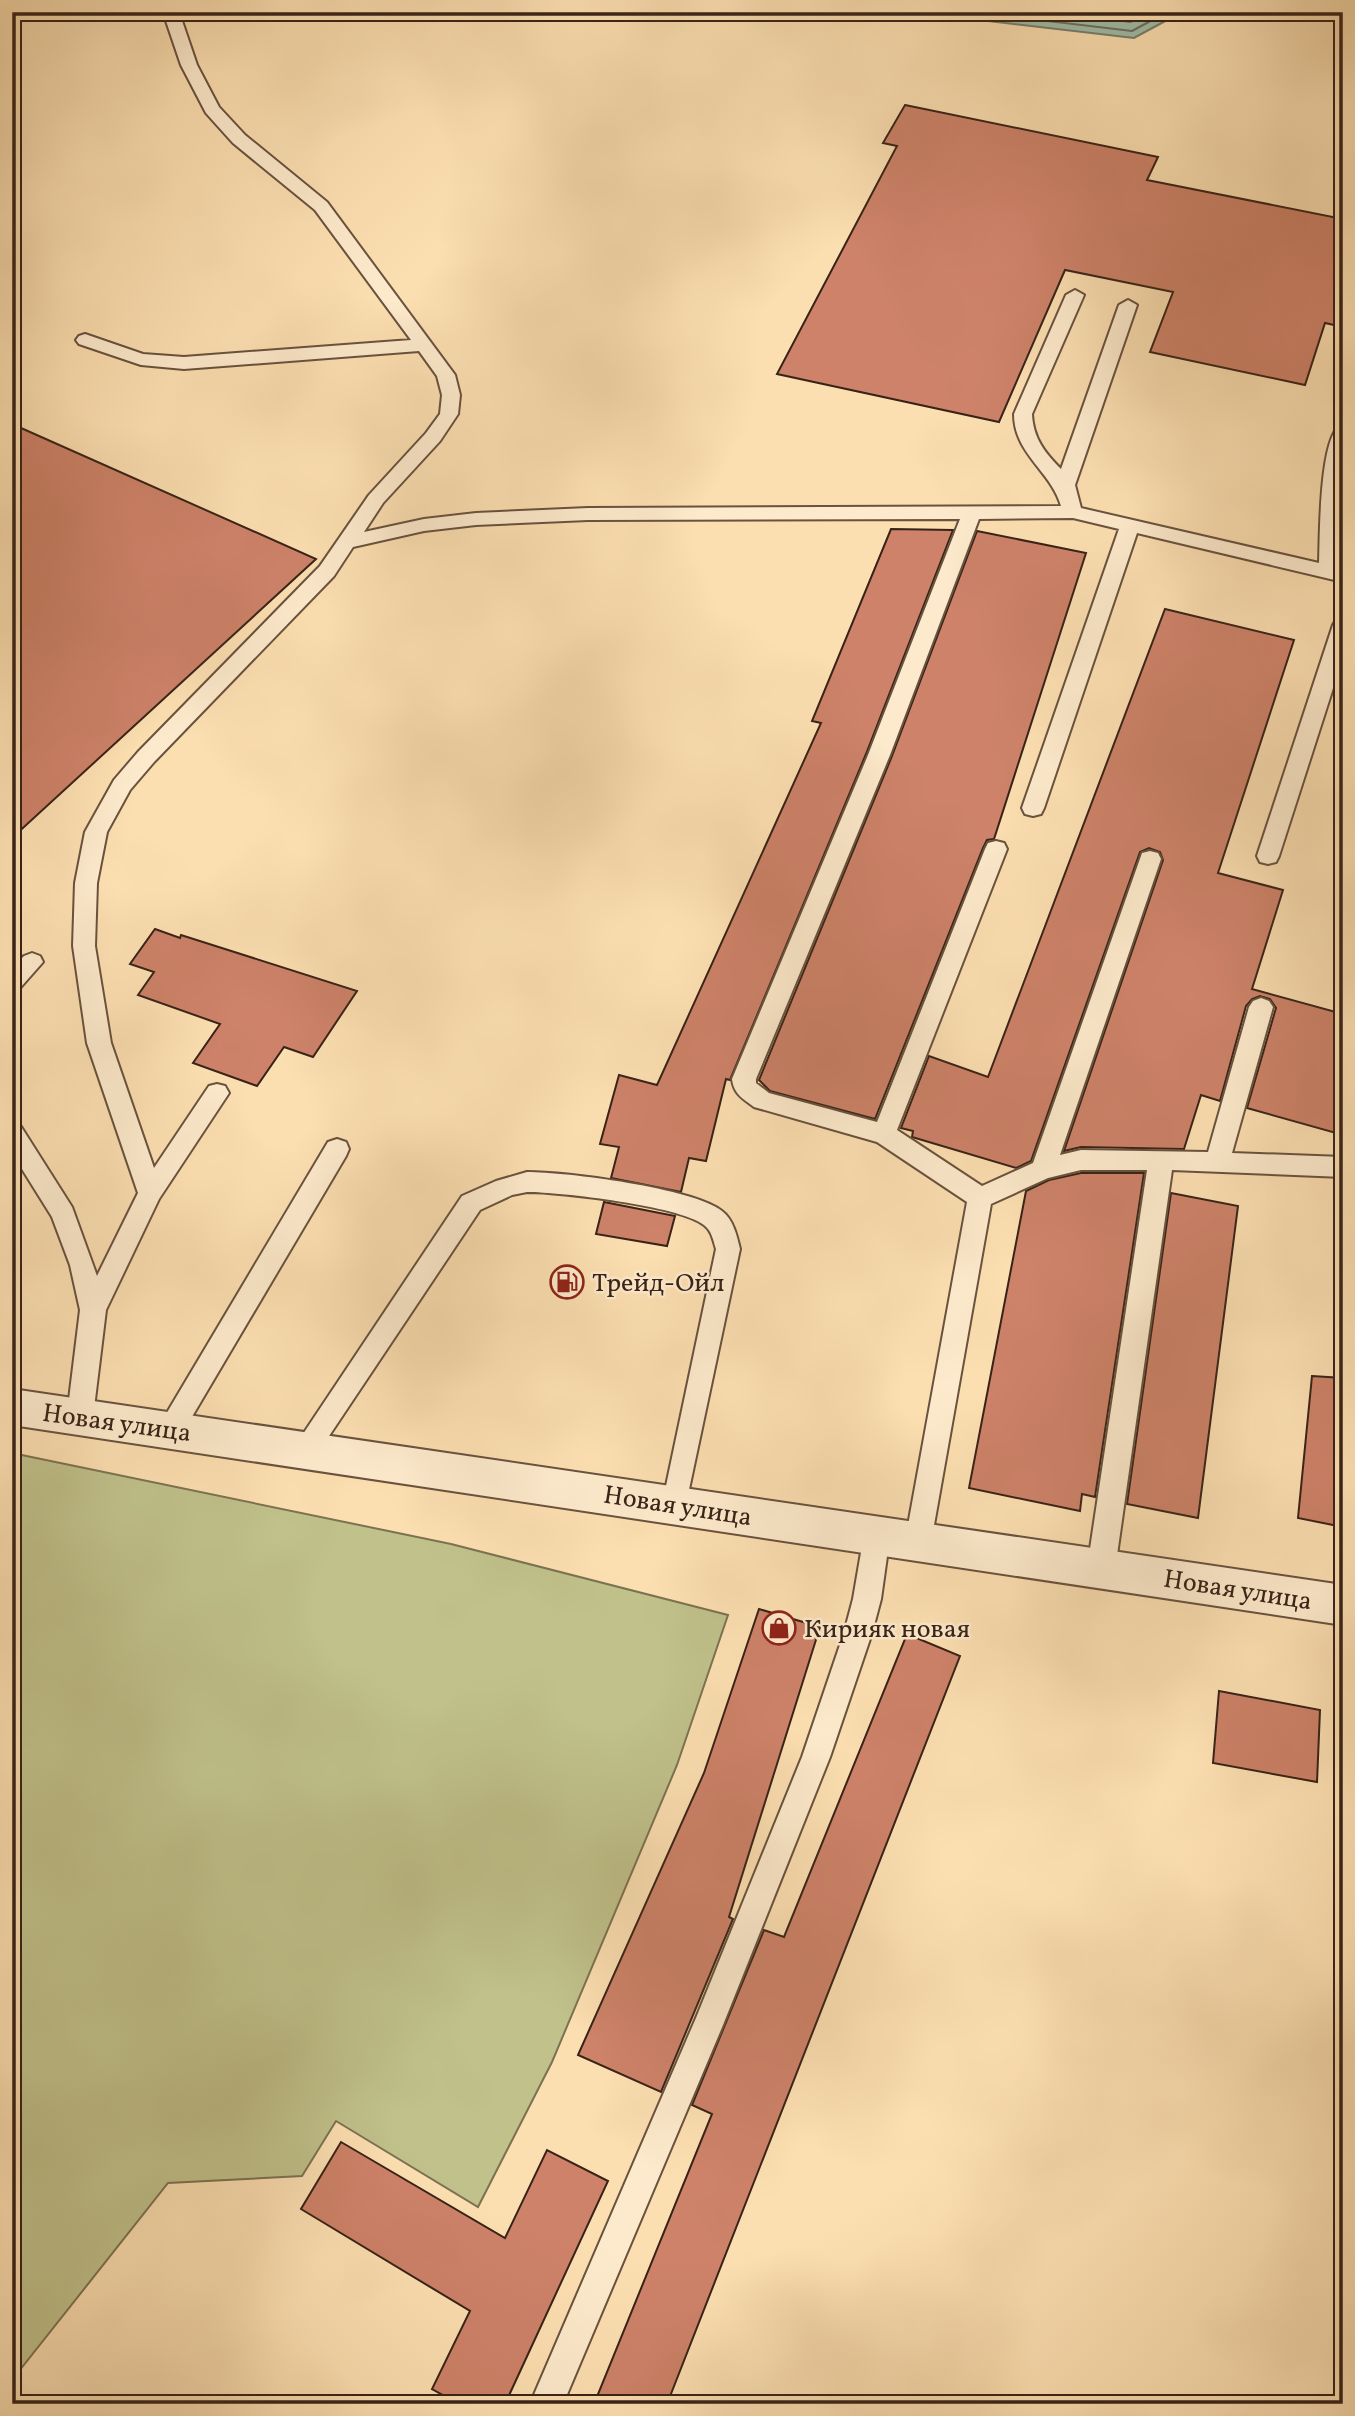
<svg xmlns="http://www.w3.org/2000/svg" width="1355" height="2416" font-family="Vollkorn,serif">
<rect width="100%" height="100%" fill="#fcdfb1"/>
<filter id="stains"><feTurbulence type="fractalNoise" baseFrequency=".00286" numOctaves="4"/><feColorMatrix values="0 0 0 0 .2 0 0 0 0 .09 0 0 0 0 .02 0 0 0 .5 -.17"/></filter>
<radialGradient id="worn" r=".72"><stop offset=".6" stop-color="#630" stop-opacity="0"/><stop offset="1" stop-color="#630" stop-opacity=".3"/></radialGradient>
<!-- green -->
<polygon fill="#c0c18b" stroke="#7c7252" stroke-width="2" points="12,1453 451,1544 728,1615 677,1765 552,2062 478,2207 336,2121 302,2176 168,2183 12,2380"/>
<!-- water -->
<polygon fill="#a0bda7" stroke="#767f6e" stroke-width="2" points="911,12 1182,12 1134,38"/>
<g fill="none" stroke-linecap="round" stroke-linejoin="round">
<!-- shore -->
<g stroke="#6c7060" stroke-width="2">
<polyline points="972,12 1132,31 1167,12"/>
<polyline points="1048,12 1131,22 1149,12"/>
</g>
</g>
<!-- building -->
<g fill="#cd8269" stroke="#382318" stroke-width="2">
<polygon points="905,105 1158,157 1147,180 1343,219 1343,327 1325,323 1305,385 1150,352 1173,292 1065,270 999,422 777,374 897,146 883,143"/>
<polygon points="12,424 316,559 12,838"/>
<polygon points="891,529 953,530 866,754 730,1080 726,1079 706,1161 689,1158 681,1192 611,1178 619,1147 600,1144 619,1075 657,1085 821,723 812,721"/>
<polygon points="977,531 1086,553 994,839 987,840 983,848 875,1119 770,1091 759,1080 892,756"/>
<polygon points="1165,609 1294,640 1218,873 1283,890 1252,989 1343,1014 1343,1135 1247,1108 1276,1008 1270,999 1260,996 1252,999 1246,1006 1220,1101 1201,1095 1184,1149 1081,1147 1064,1151 1163,860 1160,852 1149,848 1140,852 1031,1161 1016,1168 912,1137 913,1131 901,1128 929,1056 988,1077"/>
<polygon points="155,929 180,938 181,935 357,991 313,1057 284,1047 257,1086 193,1063 220,1024 138,995 154,972 130,964"/>
<polygon points="1081,1173 1144,1173 1095,1497 1082,1494 1080,1511 969,1488 1026,1191 1049,1180"/>
<polygon points="1171,1193 1238,1206 1198,1518 1127,1504"/>
<polygon points="604,1202 675,1216 667,1246 596,1234"/>
<polygon points="1312,1376 1343,1378 1343,1527 1298,1518"/>
<polygon points="759,1609 820,1627 729,1917 733,1919 661,2092 578,2055 704,1773"/>
<polygon points="907,1634 960,1656 667,2404 594,2404 712,2114 692,2105 764,1930 784,1937"/>
<polygon points="1219,1691 1320,1710 1317,1782 1213,1763"/>
<polygon points="341,2142 505,2238 547,2150 608,2181 505,2404 459,2404 432,2389 470,2311 301,2209"/>
</g>
<g fill="none" stroke-linecap="round" stroke-linejoin="round">
<defs>
<g id="service">
<path d="M 163,12 L 179,12 L 197,65 L 219,107 L 245,135 L 327,202 L 455,375 L 460,395 L 458,414 L 440,441 L 383,503 L 364,532 L 424,519 L 476,513 L 588,508 L 1061,506 C 1051,471 1014,454 1014,414 L 1066,295 L 1075,290 L 1084,295 L 1032,414 C 1033,438 1045,453 1061,469 L 1119,305 L 1128,300 L 1137,305 L 1075,485 L 1081,508 L 1319,563 C 1320,538 1319,430 1343,424 L 1338,567 L 1343,568 L 1343,582 L 1137,533 L 1044,808 L 1041,814 L 1033,816 L 1025,814 L 1022,808 L 1119,529 L 1073,518 L 979,519 L 890,755 L 756,1079 L 756,1083 L 769,1093 L 877,1122 L 985,849 L 988,843 L 996,841 L 1004,843 L 1007,849 L 897,1130 L 982,1186 L 1033,1163 L 1142,853 L 1150,851 L 1158,853 L 1161,859 L 1060,1155 L 1081,1150 L 1208,1152 L 1249,1007 L 1253,1001 L 1261,998 L 1269,1001 L 1273,1007 L 1232,1153 L 1343,1157 L 1343,1177 L 1172,1170 L 1115,1569 L 1111,1578 L 1101,1581 L 1091,1578 L 1087,1569 L 1147,1170 L 1081,1170 L 1048,1178 L 991,1204 L 931,1542 L 928,1551 L 918,1554 L 908,1551 L 905,1542 L 967,1202 L 877,1142 L 754,1107 C 742,1098 734,1094 732,1079 L 868,755 L 960,519 L 588,520 L 476,525 L 424,531 L 353,547 L 334,576 L 154,762 L 130,790 L 107,832 L 97,883 L 95,946 L 111,1043 L 154,1168 L 209,1086 L 217,1084 L 225,1086 L 229,1093 L 159,1199 L 106,1310 L 93,1416 L 89,1424 L 80,1427 L 71,1424 L 67,1416 L 80,1310 L 70,1265 L 52,1217 L 12,1153 L 12,1122 L 20,1125 L 72,1207 L 97,1276 L 138,1193 L 87,1043 L 73,946 L 75,883 L 85,832 L 114,780 L 138,752 L 320,566 L 369,495 L 426,433 L 440,414 L 442,395 L 437,376 L 419,351 L 184,369 L 141,365 L 79,344 L 76,340 L 79,336 L 85,334 L 143,354 L 184,357 L 411,340 L 315,210 L 233,143 L 206,113 L 181,65 Z"/>
<polygon points="1343,618 1343,657 1279,856 1276,862 1268,864 1260,862 1257,856 1333,625 1336,620"/>
<polygon points="32,953 40,956 43,962 20,988 12,991 12,968 24,956"/>
<polygon points="337,1139 346,1142 349,1149 346,1156 180,1437 171,1440 162,1437 158,1429 162,1421 328,1142"/>
<path d="M 527,1172 C 566,1172 693,1188 722,1211 C 733,1219 737,1236 740,1249 L 684,1513 L 675,1517 L 666,1513 L 662,1505 L 716,1249 C 713,1240 712,1231 704,1225 C 680,1206 560,1192 527,1192 L 512,1195 L 480,1210 L 315,1457 L 306,1460 L 297,1457 L 293,1449 L 462,1196 L 496,1181 Z"/>
<polygon points="877,1523 886,1526 890,1535 881,1599 872,1633 830,1757 723,2025 563,2404 530,2404 696,2018 802,1757 844,1633 853,1599 864,1535 868,1526"/>
</g>
<polygon id="tertiary" points="12,1389 1343,1585 1343,1625 12,1425"/>
</defs>
<!-- service casing -->
<use href="#service" stroke="#69523e" stroke-width="4"/>
<!-- tertiary casing -->
<use href="#tertiary" stroke="#69523e" stroke-width="4"/>
<!-- service -->
<use href="#service" fill="#fdeacc" fill-rule="evenodd"/>
<!-- tertiary -->
<use href="#tertiary" fill="#fdeacc" fill-rule="evenodd"/>
</g>
<!-- icons -->
<defs>
<symbol id="fuel-ring" viewBox="-11 -11 22 22"><circle r="9.5" fill="#fdeacc" stroke="#8f2418" stroke-width="1.5"/><path d="M-5.5-6h7V0h2V4h1.3V-2.5L3-4.5l.8-.8L6-3V5H2.5V1h-1V6h-7ZM-4.2-4.7v3.2H.2V-4.7Z" fill="#8f2418"/></symbol>
<symbol id="shop-ring" viewBox="-11 -11 22 22"><circle r="9.5" fill="#fdeacc" stroke="#8f2418" stroke-width="1.5"/><path d="M-5-2.5h2.3a2.7 3.5 0 0 1 5.4 0H5L5.5 6h-11ZM-1.5-2.5h3a1.5 2.3 0 0 0-3 0Z" fill="#8f2418"/></symbol>
</defs>
<g fill-rule="evenodd">
<use href="#fuel-ring" x="548" y="1263" width="38" height="38"/>
<use href="#shop-ring" x="760" y="1609" width="38" height="38"/>
</g>
<g text-anchor="middle" stroke-width="5" stroke-linejoin="round" paint-order="stroke">
<!-- poi labels -->
<g font-size="26" fill="#382318" stroke="#fdeacc" text-anchor="start">
<text x="592" y="1291">Трейд-Ойл</text>
<text x="804" y="1637">Кирияк новая</text>
</g>
<!-- street labels -->
<g font-size="26" fill="#382318" stroke="#fdeacc">
<text transform="translate(117 1422) rotate(8)" y="9">Новая улица</text>
<text transform="translate(678 1505) rotate(9)" y="9">Новая улица</text>
<text transform="translate(1238 1589) rotate(9)" y="9">Новая улица</text>
</g>
</g>
<!-- margin -->
<rect width="1355" height="2416" fill="none" stroke="#fcdfb1" stroke-width="42"/>
<rect x="14" y="14" width="1327" height="2388" fill="none" stroke="#382318" stroke-width="3.5"/>
<rect x="21" y="21" width="1313" height="2374" fill="none" stroke="#382318" stroke-width="2"/>
<rect width="100%" height="100%" filter="url(#stains)"/>
<rect width="100%" height="100%" fill="url(#worn)"/>
</svg>
